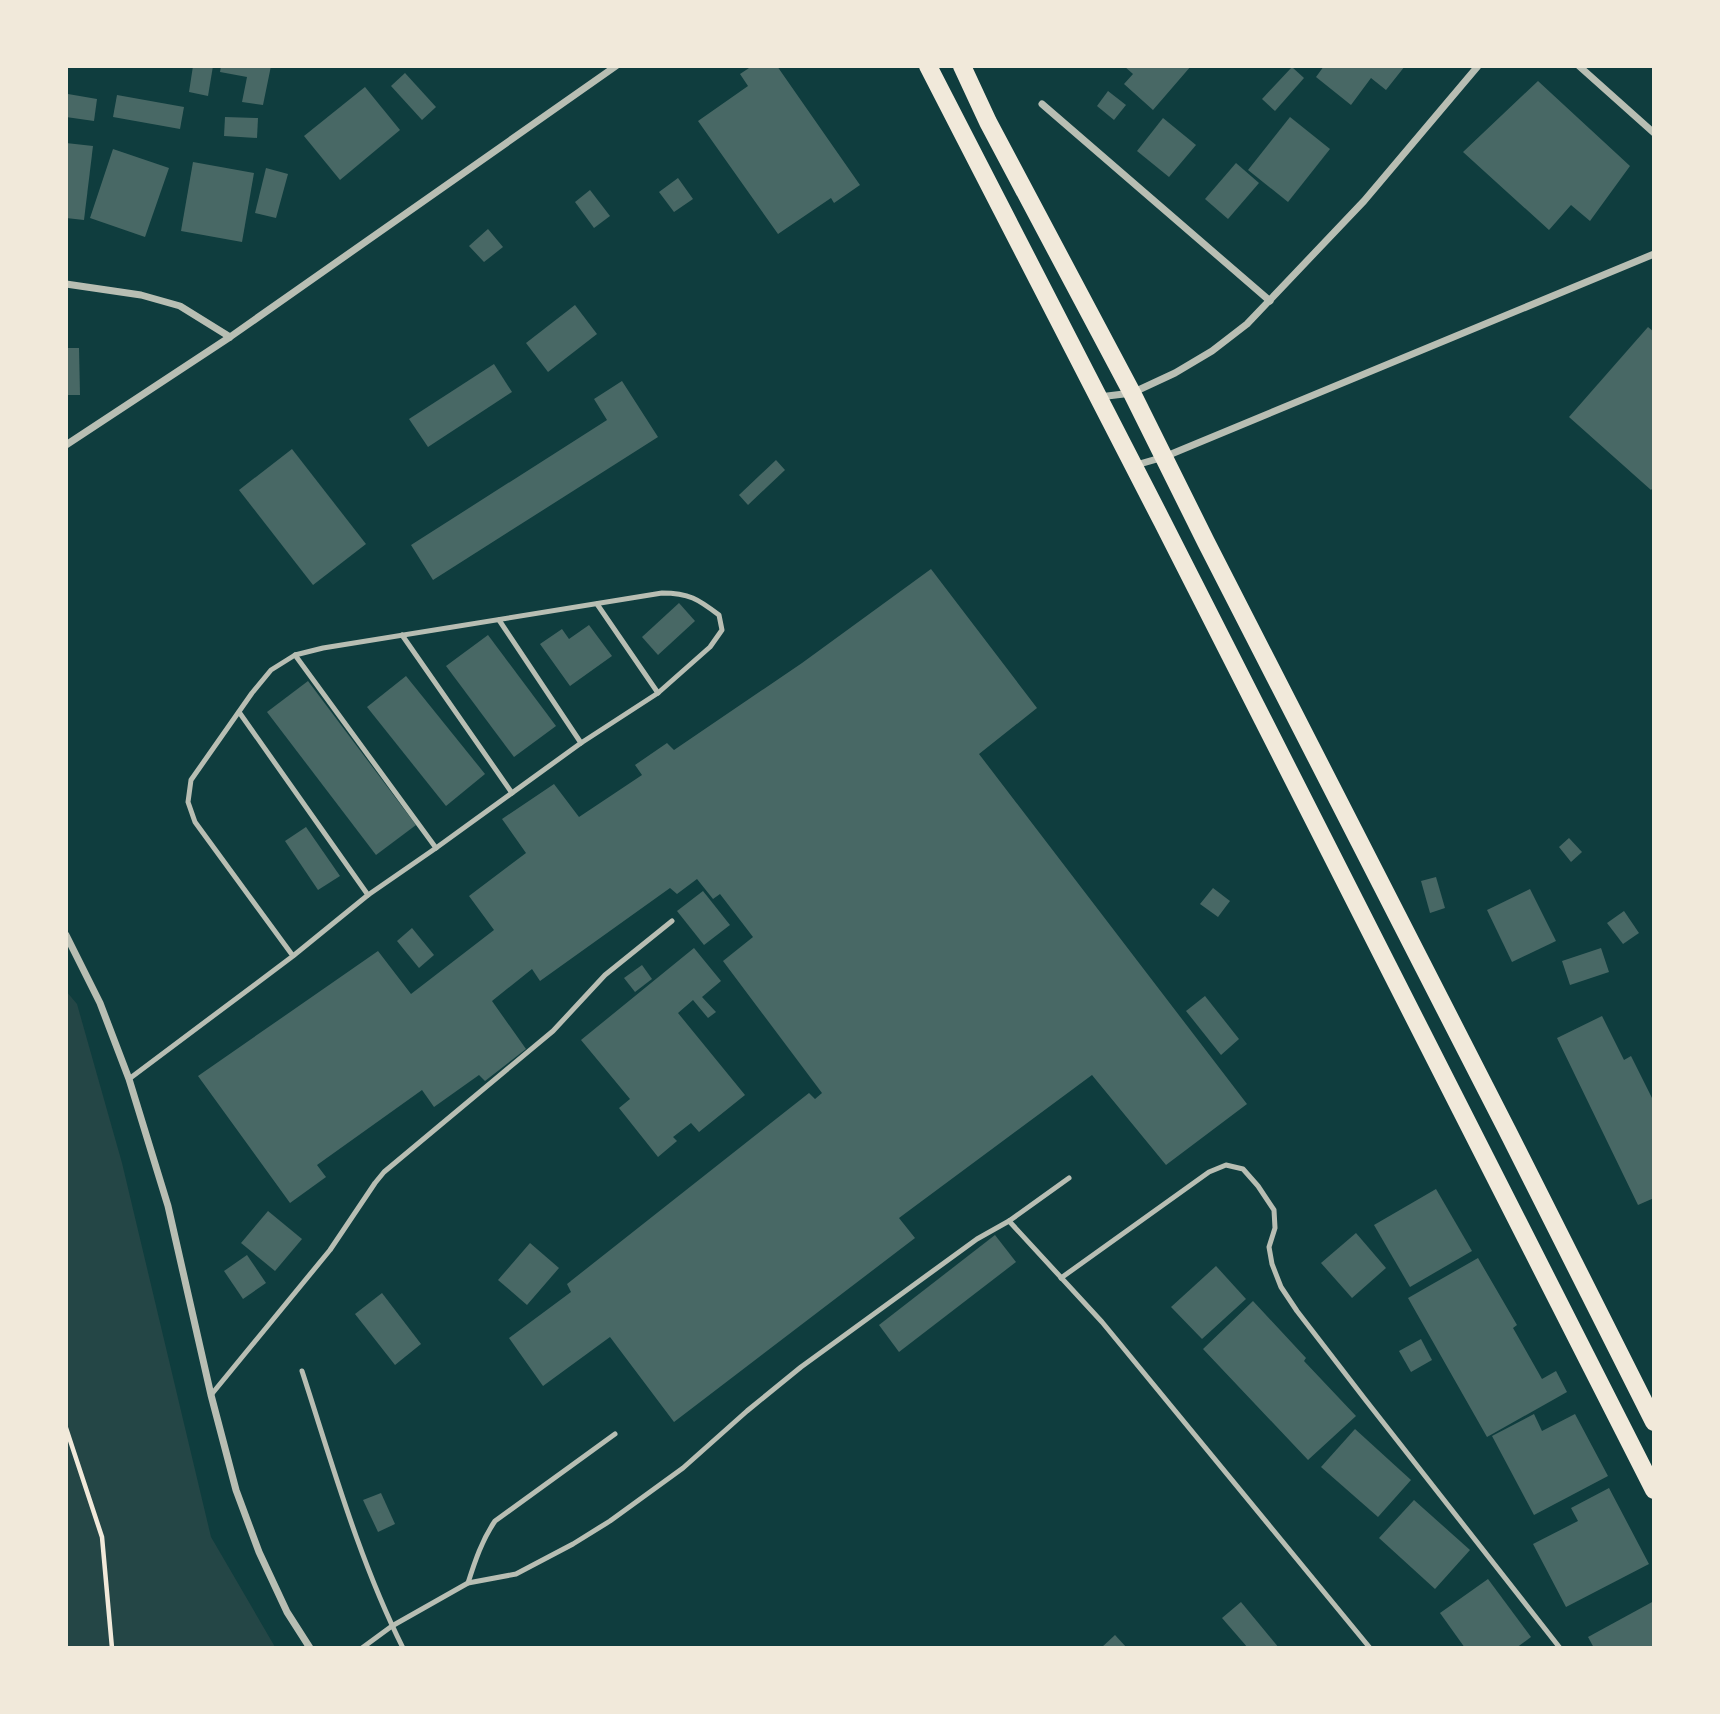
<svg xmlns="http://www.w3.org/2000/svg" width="1720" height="1714" font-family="'Libre Baskerville',serif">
<rect width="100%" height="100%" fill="#0f3d3e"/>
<!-- green -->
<polygon fill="#244646" points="66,991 77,1004 122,1163 211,1537 275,1647 67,1647"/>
<!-- building -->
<g fill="#486865">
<polygon points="193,66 213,66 208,96 189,92"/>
<polygon points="221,66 271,66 263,105 242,102 247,77 220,72"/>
<polygon points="752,66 777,66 860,185 834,203 831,198 778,234 698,121 748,86 740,74"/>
<polygon points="1124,66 1191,66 1153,110 1124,84 1133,74"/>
<polygon points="1324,66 1405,66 1386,90 1371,78 1351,105 1316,77"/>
<polygon points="1292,67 1304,78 1275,111 1262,99"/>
<polygon points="405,73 436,107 422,120 391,86"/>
<polygon points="1538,81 1630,166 1590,221 1571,205 1549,230 1463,152"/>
<polygon points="365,87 400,130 340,180 304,136"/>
<polygon points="1108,91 1126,105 1114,120 1097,106"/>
<polygon points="68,94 97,99 94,121 66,117"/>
<polygon points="117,95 184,107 180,129 113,117"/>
<polygon points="225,117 258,118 257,138 224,136"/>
<polygon points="1290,117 1330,149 1288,202 1248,170"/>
<polygon points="1163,118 1196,145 1169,177 1137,151"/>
<polygon points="66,143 93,146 84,220 66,218"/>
<polygon points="113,149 169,168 145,237 90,218"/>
<polygon points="193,162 254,173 242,242 181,231"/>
<polygon points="1236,163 1259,183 1228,219 1205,199"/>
<polygon points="266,168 288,174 276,218 255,213"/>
<polygon points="678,178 693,199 674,212 659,192"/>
<polygon points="590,190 610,216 594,228 575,202"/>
<polygon points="488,229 503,247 484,262 469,246"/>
<polygon points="575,305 597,334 548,372 526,343"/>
<polygon points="1648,327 1654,332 1654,487 1651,490 1569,417"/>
<polygon points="66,348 79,348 80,395 66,395"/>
<polygon points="494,364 512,392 428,447 409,419"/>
<polygon points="622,381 658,437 433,580 411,545 607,420 594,399"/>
<polygon points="292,449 366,544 313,585 239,490"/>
<polygon points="776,460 785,470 748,505 739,495"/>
<polygon points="931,569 1037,708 979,754 1247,1104 1166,1165 1092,1075 899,1218 915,1238 674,1422 610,1337 543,1386 509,1338 571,1292 567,1284 809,1093 815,1099 822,1093 723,961 753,937 720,894 713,899 697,879 677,894 670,888 540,981 532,969 492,1001 526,1049 485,1081 479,1075 434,1107 422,1090 317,1165 326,1177 290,1203 198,1076 378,951 411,994 494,930 469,896 526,853 502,819 554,784 579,817 642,775 635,765 667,743 674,750 802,663"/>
<polygon points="679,603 695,621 658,655 642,637"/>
<polygon points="589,625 612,656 570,686 540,644 562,629 569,639"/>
<polygon points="488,635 556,726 514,757 446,666"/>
<polygon points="406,676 485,774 446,806 367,707"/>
<polygon points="308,681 416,825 376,855 267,712"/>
<polygon points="306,827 340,876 318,890 285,841"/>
<polygon points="1569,838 1582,852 1571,862 1559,847"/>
<polygon points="1436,877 1445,908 1430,913 1421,881"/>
<polygon points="1213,888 1230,901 1218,917 1200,904"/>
<polygon points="1530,889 1556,941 1512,962 1487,910"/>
<polygon points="703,891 730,925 704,945 677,911"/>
<polygon points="1624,911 1639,933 1623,944 1607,923"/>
<polygon points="412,928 434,955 419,968 397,941"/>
<polygon points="694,948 721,981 702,997 716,1012 708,1018 693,1000 678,1013 745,1095 699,1132 691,1123 673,1137 677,1141 658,1157 619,1108 630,1099 581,1040"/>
<polygon points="1601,948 1609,972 1570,985 1562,961"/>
<polygon points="642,965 652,979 635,992 624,978"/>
<polygon points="1205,996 1239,1039 1221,1055 1186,1011"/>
<polygon points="1602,1016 1624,1060 1631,1056 1654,1102 1654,1198 1638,1205 1557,1038"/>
<polygon points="1436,1189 1472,1251 1410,1287 1374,1225"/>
<polygon points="268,1211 302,1239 275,1271 241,1243"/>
<polygon points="1356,1233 1386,1268 1352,1298 1321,1263"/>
<polygon points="995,1235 1016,1262 899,1352 879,1325"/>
<polygon points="530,1243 559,1268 527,1305 498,1280"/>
<polygon points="247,1255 266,1283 243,1299 224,1271"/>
<polygon points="1478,1258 1517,1325 1513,1328 1542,1379 1556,1371 1567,1392 1487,1437 1408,1298"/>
<polygon points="1216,1266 1246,1299 1202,1339 1171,1307"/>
<polygon points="382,1293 421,1344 395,1365 355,1314"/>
<polygon points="1253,1301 1306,1358 1304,1361 1356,1416 1308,1460 1203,1349"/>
<polygon points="1421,1339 1432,1360 1411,1372 1399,1351"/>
<polygon points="1534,1414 1542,1431 1575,1414 1608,1476 1534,1515 1492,1436"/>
<polygon points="1355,1429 1411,1480 1378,1517 1321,1467"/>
<polygon points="1609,1488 1649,1564 1566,1607 1533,1544 1578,1521 1571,1508"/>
<polygon points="381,1493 395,1524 378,1532 363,1500"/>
<polygon points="1414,1500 1470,1550 1435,1589 1379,1538"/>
<polygon points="1488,1579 1531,1637 1516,1648 1465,1648 1440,1613"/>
<polygon points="1654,1601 1654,1648 1594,1648 1588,1637"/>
<polygon points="1241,1602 1279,1648 1248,1648 1222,1618"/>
<polygon points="1115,1635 1127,1648 1101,1648"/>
</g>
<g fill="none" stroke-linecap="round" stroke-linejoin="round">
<!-- path -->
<polyline stroke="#f1e9da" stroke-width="4.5" points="66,1428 102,1537 112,1648"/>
<!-- service -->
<g stroke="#b8beb3" stroke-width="5">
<polyline points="597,604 658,693"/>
<polyline points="499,620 581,743"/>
<polyline points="402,635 512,793"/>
<polyline points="295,655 436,848"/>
<polyline points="239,712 368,895"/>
<path d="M 129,1079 L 293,956 L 368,895 L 436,848 L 581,743 L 658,693 L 710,647 L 722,630 L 719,615 C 698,599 689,593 662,593 L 323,648 L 295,655 L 271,670 L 252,693 L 191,780 L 188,802 L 195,822 L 293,956"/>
<polyline points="1009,1221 1102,1322 1370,1648"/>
<polyline points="1061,1278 1209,1172 1226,1165 1243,1169 1258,1186 1274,1210 1275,1228 1269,1247 1272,1264 1281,1287 1297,1311 1364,1398 1560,1648"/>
<path d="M 302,1371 C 332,1463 359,1560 403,1648"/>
<polyline points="211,1395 330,1250 375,1183 384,1172 553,1031 605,975 672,921"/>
<path d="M 468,1583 C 475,1561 482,1540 495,1521 L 615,1434"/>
<polyline points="362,1648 392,1626 468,1583 516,1574 573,1544 610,1521 683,1468 747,1411 801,1367 977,1239 1009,1221 1069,1178"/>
</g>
<!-- minor -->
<g stroke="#b8beb3" stroke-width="7">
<polyline points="1579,66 1654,133"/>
<polyline points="1042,104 1270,301"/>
<polyline points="66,284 141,295 180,306 230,337"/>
<polyline points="1099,397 1132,393 1175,373 1212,351 1247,324 1364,201 1478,66"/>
<polyline points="66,445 230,337 616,66"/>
<polyline points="1136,465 1164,457 1654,254"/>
<polyline points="66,935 100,1003 129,1079 168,1206 211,1395 236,1490 259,1552 287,1612 310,1648"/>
</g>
<!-- primary -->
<g stroke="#f1e9da" stroke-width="18">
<polyline points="928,66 1162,521 1654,1490"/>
<polyline points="962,66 988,122 1132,393 1206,542 1507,1130 1654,1422"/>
</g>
</g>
<!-- border -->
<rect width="1720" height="1714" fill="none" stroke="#f1e9da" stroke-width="136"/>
</svg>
